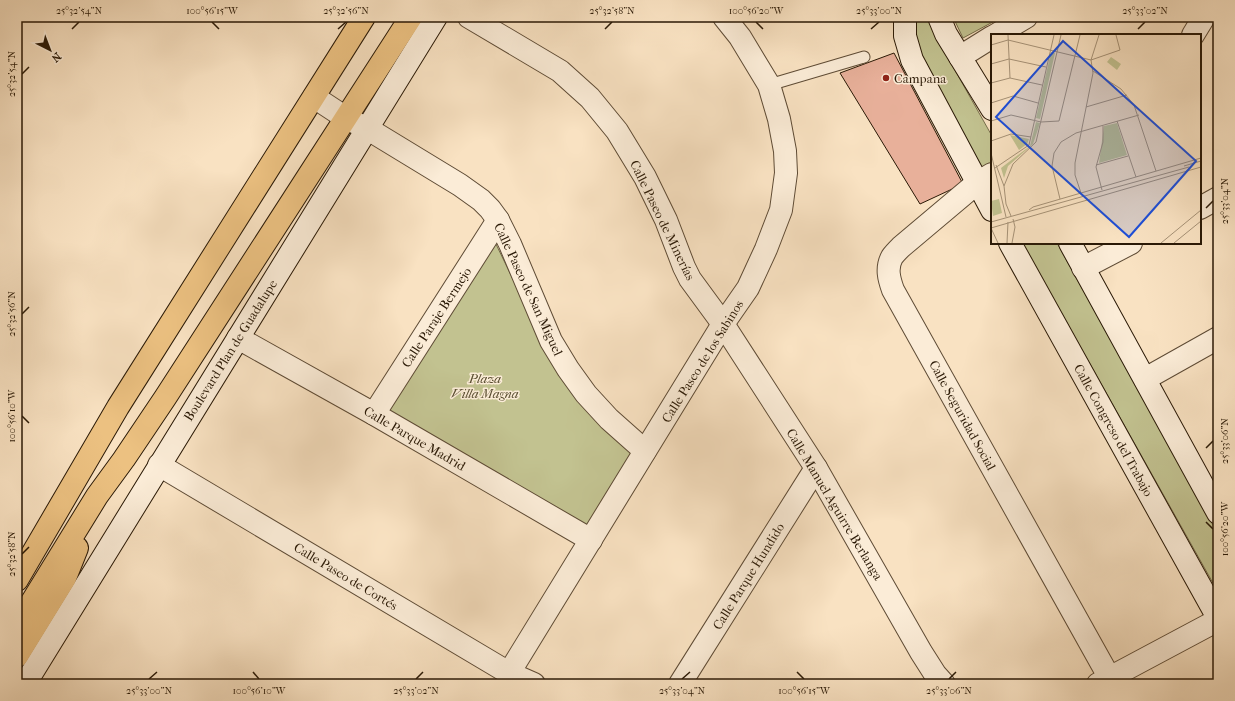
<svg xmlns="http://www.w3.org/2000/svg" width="1235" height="701" font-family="'IM FELL French Canon',serif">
<rect width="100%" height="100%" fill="#f9e2c2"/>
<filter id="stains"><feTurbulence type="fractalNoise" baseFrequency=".005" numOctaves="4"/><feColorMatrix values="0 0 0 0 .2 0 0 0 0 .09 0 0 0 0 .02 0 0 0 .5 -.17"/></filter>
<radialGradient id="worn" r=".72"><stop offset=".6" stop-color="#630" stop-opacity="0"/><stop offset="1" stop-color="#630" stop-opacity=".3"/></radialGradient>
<!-- green -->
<g fill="#c2c290" stroke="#766e4b">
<polygon points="915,17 928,17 934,33 992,136 992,170 979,177 924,71 913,34"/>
<polygon points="953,17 1002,17 963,38"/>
<polygon points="493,238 553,362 634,452 586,527 387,410"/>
<polygon points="1022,243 1057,243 1218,534 1218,592"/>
</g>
<!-- building -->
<polygon fill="#e8b09a" stroke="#2a1906" points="894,53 963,184 920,204 840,73"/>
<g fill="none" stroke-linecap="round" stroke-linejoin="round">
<defs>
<polyline id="lane" points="769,85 864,57"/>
<g id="street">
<polyline points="469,17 560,71 590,98 617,131 645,177 666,220 684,267 690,279 723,324 816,468 921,652 935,674 944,684"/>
<polyline points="996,35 1026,17"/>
<polyline points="1193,35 1204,17"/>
<polyline points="960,57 992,37"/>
<polyline points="314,97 346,118 368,129 460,185 481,200 490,209 498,220 510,244 551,341 568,369 586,394 609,419 645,451"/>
<path d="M 992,174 L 977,183 L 901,247 C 898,250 894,254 892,257 C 886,268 889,279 893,290 L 1113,684"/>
<polyline points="1200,208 1218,198"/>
<polyline points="1083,268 1131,243"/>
<polyline points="238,338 374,414 591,540"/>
<polyline points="1145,379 1218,338"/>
<polyline points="374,414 498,220"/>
<polyline points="159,465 509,673 534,684"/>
<polyline points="509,673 723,324 748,288 766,249 781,210 786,173 785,151 779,119 769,85 740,37 724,17"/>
<polyline points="680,684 816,468"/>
<polyline points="1098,684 1218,620"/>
</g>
<g id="secondary">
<polyline points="905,17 905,36 912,60 992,210"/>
<polyline points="939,17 946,34 992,109"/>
<polyline points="1010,243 1218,618"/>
<polyline points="1070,243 1218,513"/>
<polyline points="25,684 436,17"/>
</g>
<g id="primary">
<polyline points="17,580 118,407 364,17"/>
<polyline points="17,626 97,496 124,459 165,398 411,17"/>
<polyline points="17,656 65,578 77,548"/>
</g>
</defs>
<!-- lane casing -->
<use href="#lane" stroke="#5e4b35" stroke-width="13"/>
<!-- street casing -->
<use href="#street" stroke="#5e4b35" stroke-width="24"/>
<!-- secondary casing -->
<use href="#secondary" stroke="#2a1906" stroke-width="24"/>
<!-- primary casing -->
<use href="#primary" stroke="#2a1906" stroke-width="24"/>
<!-- lane -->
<use href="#lane" stroke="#fbecd7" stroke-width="11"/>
<!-- street -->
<use href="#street" stroke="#fbecd7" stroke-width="22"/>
<!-- secondary -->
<use href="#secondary" stroke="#fbecd7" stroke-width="22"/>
<!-- primary -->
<use href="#primary" stroke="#ecc181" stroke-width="22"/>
</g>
<!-- ticks -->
<path fill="none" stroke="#2a1906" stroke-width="1.5" d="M 212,22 L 219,29M 756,22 L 763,29M 72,29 L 79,22M 338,29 L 346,22M 605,29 L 612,22M 871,29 L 879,22M 1138,29 L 1145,22M 22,74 L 29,67M 1206,208 L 1213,201M 22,314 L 29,307M 22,416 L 29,423M 1206,448 L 1213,441M 1206,522 L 1213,529M 22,554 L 29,547M 253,672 L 259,679M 797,672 L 804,679M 149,679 L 157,672M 416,679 L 423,672M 682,679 L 690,672M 949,679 L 956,672"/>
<!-- markers -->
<circle fill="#8f2418" stroke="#fbecd7" stroke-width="1.5" cx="886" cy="78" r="4"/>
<g text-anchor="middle" stroke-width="3" stroke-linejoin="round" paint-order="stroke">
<!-- poi labels -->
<g font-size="13" fill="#2a1906" stroke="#fbecd7" text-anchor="start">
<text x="894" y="83">Campana</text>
</g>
<!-- street labels -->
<g font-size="13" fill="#2a1906" stroke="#fbecd7">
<text transform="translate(663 220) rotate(64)" y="5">Calle Paseo de Minerías</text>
<text transform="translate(529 289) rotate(65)" y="5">Calle Paseo de San Miguel</text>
<text transform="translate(436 317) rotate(-57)" y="5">Calle Paraje Bermejo</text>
<text transform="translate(230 350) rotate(-58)" y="5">Boulevard Plan de Guadalupe</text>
<text transform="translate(702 361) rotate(-58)" y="5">Calle Paseo de los Sabinos</text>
<text transform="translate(963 415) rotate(61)" y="5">Calle Seguridad Social</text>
<text transform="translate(1114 430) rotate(61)" y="5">Calle Congreso del Trabajo</text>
<text transform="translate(415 438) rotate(30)" y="5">Calle Parque Madrid</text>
<text transform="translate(835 504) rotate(59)" y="5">Calle Manuel Aguirre Berlanga</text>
<text transform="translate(346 576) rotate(31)" y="5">Calle Paseo de Cortés</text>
<text transform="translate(748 576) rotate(-58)" y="5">Calle Parque Hundido</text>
</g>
<!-- park labels -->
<g font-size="13" font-style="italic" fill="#584c2f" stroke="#fbecd7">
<text x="485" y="383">Plaza<tspan x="485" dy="15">Villa Magna</tspan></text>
</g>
</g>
<!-- overview -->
<g transform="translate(991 34)">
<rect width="210" height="210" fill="#f9e2c2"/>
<path d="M 60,18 L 64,19 L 49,85 L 45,84 ZM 120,23 L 130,30 L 126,36 L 116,28 ZM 45,88 L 49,89 L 42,110 L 17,132 L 13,144 L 10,134 L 39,112 ZM 126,89 L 136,121 L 108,129 L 113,92 ZM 19,101 L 38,105 L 36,110 L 28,116 ZM 8,165 L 11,179 L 2,182 L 0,167 Z" fill="#c2c290"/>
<path fill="none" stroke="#a69277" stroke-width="1" d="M 17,1 L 19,44M 0,11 L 17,6 L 100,26 L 129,16 L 125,1M 0,30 L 18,25 L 55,33M 102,37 L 130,55 L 143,71 L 165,137M 0,49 L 19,44 L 51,51M 0,69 L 22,62 L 47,69M 95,73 L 136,61M 0,87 L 20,81 L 50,88 L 68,87 L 89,1M 126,87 L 145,143M 0,107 L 20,100 L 40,103M 0,119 L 15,183M 5,131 L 13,152 L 15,170 L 20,182M 105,131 L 137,122M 193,132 L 210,127M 4,134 L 38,111 L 63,1M 13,152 L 22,130 L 45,108 L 70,1M 111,156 L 105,133 L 112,108 L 112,92M 90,159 L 84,141 L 84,129 L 102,39 L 100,26 L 108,1M 69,165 L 61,132 L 63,119 L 70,108 L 85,99 L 148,81M 38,176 L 42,173 L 210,124M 0,188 L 198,133M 0,194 L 7,209M 0,194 L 210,133M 16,209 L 17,188M 21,209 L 24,193 L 22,185M 170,209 L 210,176M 183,209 L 210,187"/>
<path fill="#1d4ed8" fill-opacity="0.15" stroke="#1d4ed8" stroke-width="2" d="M 72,7 L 205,127 L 138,203 L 5,83 Z"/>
<rect width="210" height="210" fill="none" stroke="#2a1906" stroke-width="2"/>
</g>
<!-- margin -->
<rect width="1235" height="701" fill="none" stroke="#f9e2c2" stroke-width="44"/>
<!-- north arrow -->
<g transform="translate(50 50) rotate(138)" stroke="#fbecd7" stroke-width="3" paint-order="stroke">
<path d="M0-3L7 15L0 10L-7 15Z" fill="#2a1906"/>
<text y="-6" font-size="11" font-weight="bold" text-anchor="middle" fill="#2a1906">N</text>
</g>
<rect x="22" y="22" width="1191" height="657" fill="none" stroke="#2a1906" stroke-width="1.5"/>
<g font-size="10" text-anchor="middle" fill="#2a1906">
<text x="79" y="14">25°32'54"N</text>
<text x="212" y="14">100°56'15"W</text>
<text x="346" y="14">25°32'56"N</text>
<text x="612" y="14">25°32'58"N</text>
<text x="756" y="14">100°56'20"W</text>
<text x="879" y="14">25°33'00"N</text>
<text x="1145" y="14">25°33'02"N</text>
<text transform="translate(11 74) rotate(-90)" y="4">25°32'54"N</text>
<text transform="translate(1224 201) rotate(-90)" y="4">25°33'04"N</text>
<text transform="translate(11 314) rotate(-90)" y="4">25°32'56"N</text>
<text transform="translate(11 416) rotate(-90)" y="4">100°56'10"W</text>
<text transform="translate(1224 441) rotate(-90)" y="4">25°33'06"N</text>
<text transform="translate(1224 529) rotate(-90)" y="4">100°56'20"W</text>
<text transform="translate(11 554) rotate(-90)" y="4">25°32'58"N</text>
<text x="149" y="694">25°33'00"N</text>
<text x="259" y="694">100°56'10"W</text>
<text x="416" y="694">25°33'02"N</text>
<text x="682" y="694">25°33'04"N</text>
<text x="804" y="694">100°56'15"W</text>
<text x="949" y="694">25°33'06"N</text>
</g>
<rect width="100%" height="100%" filter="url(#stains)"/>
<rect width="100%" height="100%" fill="url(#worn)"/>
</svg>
